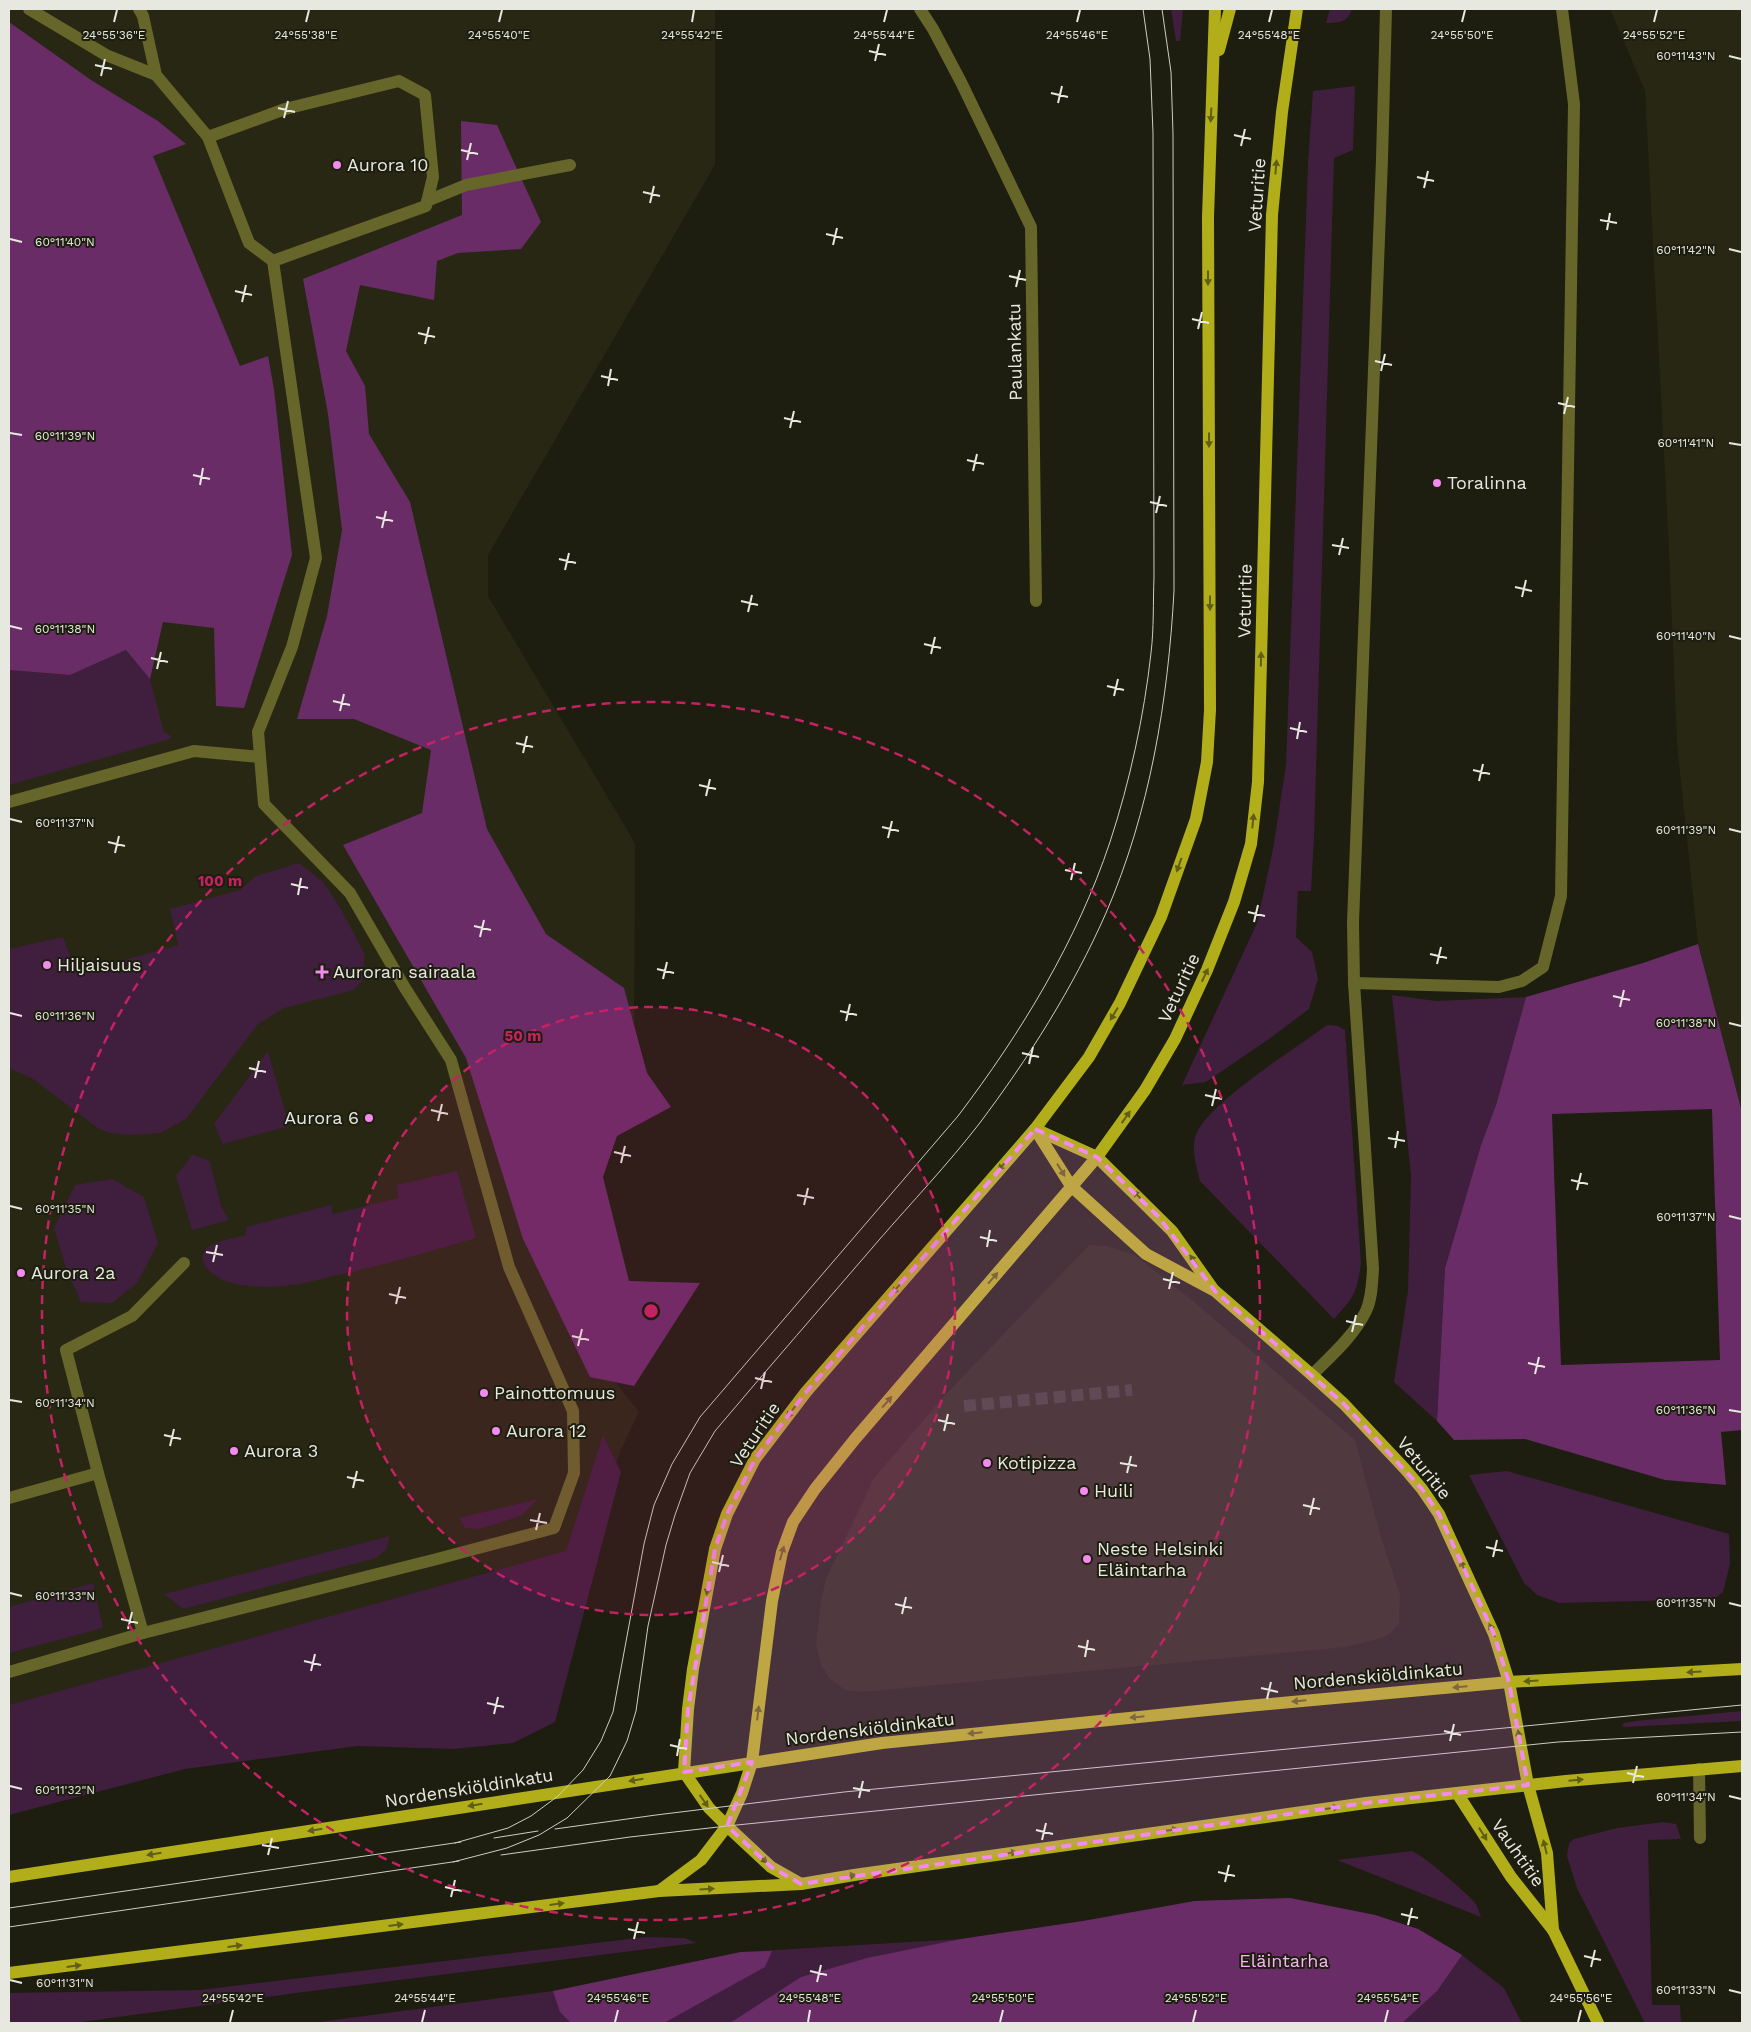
<svg xmlns="http://www.w3.org/2000/svg" width="1751" height="2032" font-family="'Work Sans',sans-serif">
<rect width="100%" height="100%" fill="#1d1d10"/>
<!-- built -->
<g fill="#272714">
<polygon points="9,9 715,9 715,165 488,555 488,596 635,843 634,1101 500,1138 593,1354 639,1412 620,1452 589,1541 552,1710 9,1786"/>
<polygon points="1610,9 1742,9 1742,1112 1698,944 1677,744 1669,550 1645,91"/>
<polygon points="1089,1245 1107,1246 1135,1255 1193,1301 1355,1440 1381,1537 1400,1595 1399,1623 1391,1633 1381,1638 1347,1647 863,1692 845,1690 830,1679 821,1665 816,1644 821,1600 826,1579 874,1478 945,1395"/>
</g>
<!-- green -->
<g fill="#401e3e">
<polygon points="1171,9 1183,9 1180,41 1176,41"/>
<path d="M 1330,9 L 1352,9 C 1348,22 1339,23 1326,23 Z"/>
<polygon points="1355,86 1353,150 1334,158 1314,839 1311,891 1298,891 1296,937 1312,952 1318,979 1309,1009 1269,1039 1206,1082 1182,1085 1257,923 1273,849 1286,765 1308,163 1313,91"/>
<polygon points="126,650 150,679 164,732 171,736 170,739 9,785 9,670 70,675"/>
<polygon points="299,863 323,882 341,909 365,955 362,981 354,990 284,1008 258,1024 186,1119 160,1133 131,1135 109,1133 99,1129 33,1079 9,1068 9,949 63,937 77,973 178,945 170,909 240,890 256,876"/>
<polygon points="1392,995 1436,1001 1526,997 1496,1105 1481,1145 1445,1268 1437,1421 1394,1382 1408,1291 1411,1175"/>
<path d="M 1327,1025 L 1338,1026 L 1345,1030 L 1361,1263 C 1357,1293 1354,1297 1334,1319 L 1200,1181 C 1196,1164 1190,1148 1197,1132 C 1212,1101 1296,1048 1327,1025 Z"/>
<polygon points="268,1051 289,1126 223,1144 214,1124"/>
<polygon points="193,1154 210,1162 221,1206 229,1220 192,1230 176,1176"/>
<path d="M 457,1171 L 476,1238 C 427,1252 378,1267 329,1277 C 317,1280 304,1284 292,1285 C 267,1289 212,1289 203,1261 C 201,1256 205,1248 210,1246 C 220,1240 235,1238 246,1235 L 246,1227 L 331,1205 L 333,1214 L 398,1198 L 397,1185 Z"/>
<polygon points="112,1179 144,1197 158,1243 137,1283 112,1303 81,1302 67,1271 54,1228 75,1185"/>
<polygon points="603,1435 621,1472 555,1722 513,1743 454,1749 358,1746 185,1769 9,1815 9,1705 566,1551"/>
<polygon points="1507,1471 1729,1534 1730,1564 1723,1592 1717,1597 1684,1600 1559,1603 1537,1595 1524,1583 1469,1475"/>
<polygon points="538,1499 521,1516 479,1529 465,1528 459,1518"/>
<polygon points="390,1536 386,1550 376,1558 183,1609 164,1594"/>
<polygon points="93,1583 103,1628 9,1653 9,1607"/>
<polygon points="1742,1711 1742,1721 1626,1727 1622,1726 1624,1723 1635,1721"/>
<polygon points="1663,1822 1676,1824 1681,1839 1648,1840 1652,2005 1680,2005 1681,2023 1645,2023 1577,1888 1567,1856 1569,1843 1574,1839 1617,1828"/>
<path d="M 1412,1851 C 1423,1855 1467,1893 1475,1903 C 1478,1907 1479,1913 1481,1917 L 1337,1860 Z"/>
<polygon points="1290,1898 1375,1915 1418,1929 1462,1955 1504,1988 1522,2023 311,2023 553,1991 741,1952 961,1939 1083,1921 1195,1901"/>
<polygon points="646,1937 685,1938 696,1943 311,1991 74,2023 9,2023 9,1993 200,1990"/>
</g>
<!-- forest -->
<g fill="#692c67" fill-rule="evenodd">
<polygon points="9,22 91,80 158,121 186,144 153,156 240,366 268,356 274,389 292,555 244,708 216,706 214,628 163,622 150,679 126,650 70,675 9,670"/>
<polygon points="461,121 497,125 541,222 521,249 458,253 437,261 434,300 360,285 346,351 365,386 369,434 410,502 487,829 546,934 624,988 647,1073 671,1107 617,1136 603,1177 629,1281 700,1283 634,1386 590,1377 523,1239 466,1058 343,845 422,813 431,750 354,719 297,719 327,616 342,530 328,414 303,279 462,215"/>
<path d="M 1698,944 L 1742,1112 L 1742,1430 L 1721,1432 L 1726,1485 L 1665,1480 L 1525,1439 L 1454,1440 L 1437,1421 L 1445,1268 L 1481,1145 L 1496,1105 L 1526,997 L 1643,963 ZM 1712,1109 L 1720,1360 L 1561,1365 L 1552,1114 Z"/>
<polygon points="1290,1898 1375,1915 1418,1929 1462,1955 1437,1991 1402,2023 730,2023 801,1977 867,1958 961,1939 1083,1921 1195,1901"/>
<polygon points="772,1951 765,1967 664,2023 571,2023 560,2012 553,1991 741,1952"/>
</g>
<g fill="none" stroke-linecap="round" stroke-linejoin="round">
<!-- minor-tunnel -->
<polyline stroke="#3b3b2f" stroke-width="12" stroke-dasharray="12 6" stroke-linecap="butt" points="964,1406 1132,1390"/>
<!-- minor -->
<g stroke="#66652a" stroke-width="12">
<polyline points="29,9 106,55 156,75"/>
<polyline points="139,9 143,16 156,75 208,137 249,243 273,261 426,206 433,177 425,95 399,81 285,109 208,137"/>
<polyline points="920,9 933,29 961,82 1031,227 1036,601"/>
<polyline points="427,201 466,185 570,165"/>
<polyline points="9,802 194,751 260,757"/>
<polyline points="1354,983 1499,987 1522,981 1543,967 1561,896 1574,104 1562,9"/>
<path d="M 1312,1375 C 1331,1356 1354,1336 1366,1311 C 1372,1298 1372,1283 1373,1269 L 1354,983 L 1353,923 L 1382,159 L 1386,9"/>
<polyline points="9,1498 98,1473"/>
<polyline points="143,1633 98,1473 66,1350 132,1316 184,1263"/>
<polyline points="9,1672 143,1633 437,1559 554,1528 574,1473 573,1411 509,1267 451,1060 405,988 350,893 264,804 258,732 292,647 316,558 273,261"/>
<polyline points="1699,1769 1700,1838"/>
</g>
<!-- major -->
<g stroke="#b2ae1a" stroke-width="12">
<polyline points="1219,50 1230,9"/>
<polyline points="1035,1129 1071,1186 1146,1254 1215,1291 1312,1375 1344,1404 1406,1470 1422,1489 1439,1514 1494,1634 1509,1682 1528,1785 1547,1853 1553,1930"/>
<polyline points="1035,1129 1097,1157 1172,1231 1213,1289"/>
<polyline points="1457,1793 1511,1877 1553,1930 1598,2023"/>
<polyline points="9,1877 882,1743 1237,1707 1509,1682 1742,1669"/>
<polyline points="801,1884 771,1867 727,1826 709,1808 684,1772 688,1709 693,1669 715,1549 727,1514 755,1459 806,1392 1035,1129 1089,1057 1120,1003 1161,917 1196,819 1207,762 1210,710 1208,217 1215,9"/>
<polyline points="659,1891 701,1860 727,1826 742,1793 752,1762 772,1601 782,1552 793,1522 815,1489 855,1439 1097,1157 1145,1090 1175,1039 1207,970 1234,902 1251,844 1258,782 1272,215 1282,112 1297,9"/>
<polyline points="9,1973 659,1891 801,1884 854,1875 1366,1803 1566,1781 1742,1766"/>
</g>
<!-- tram -->
<g stroke="#cccdc4" stroke-width="1">
<polyline points="555,1829 656,1815 844,1792 1742,1705"/>
<polyline points="494,1838 538,1831"/>
<path d="M 455,1843 L 508,1828 L 531,1816 L 558,1796 L 583,1770 L 601,1741 L 613,1712 L 644,1544 L 654,1505 L 672,1464 L 700,1417 L 958,1116 C 1021,1033 1077,941 1110,842 C 1130,781 1144,716 1151,653 C 1154,628 1153,602 1154,577 L 1153,133 L 1150,59 L 1143,9"/>
<polyline points="501,1855 630,1837 727,1826 1558,1742 1742,1732"/>
<path d="M 453,1862 L 507,1848 L 539,1835 L 567,1818 L 610,1776 L 627,1741 L 636,1711 L 648,1626 L 666,1545 L 675,1515 L 690,1473 L 715,1431 C 769,1367 824,1304 879,1240 C 912,1202 948,1164 979,1124 C 1028,1059 1073,988 1106,913 C 1150,811 1168,701 1174,591 L 1173,134 L 1171,72 L 1162,9"/>
<polyline points="9,1908 461,1842"/>
<polyline points="9,1927 459,1861"/>
</g>
</g>
<!-- one-way arrows -->
<defs><path id="oneway-solid" d="M-6-.8H1V-3.2L6.5 0L1 3.2V.8H-6Z" transform="scale(1.25)"/></defs>
<g fill="#605e14">
<use href="#oneway-solid" transform="translate(1211 115) rotate(93)"/>
<use href="#oneway-solid" transform="translate(1276 167) rotate(-85)"/>
<use href="#oneway-solid" transform="translate(1208 278) rotate(90)"/>
<use href="#oneway-solid" transform="translate(1209 440) rotate(90)"/>
<use href="#oneway-solid" transform="translate(1210 603) rotate(90)"/>
<use href="#oneway-solid" transform="translate(1261 659) rotate(-89)"/>
<use href="#oneway-solid" transform="translate(1253 821) rotate(-84)"/>
<use href="#oneway-solid" transform="translate(1179 865) rotate(110)"/>
<use href="#oneway-solid" transform="translate(1205 975) rotate(-65)"/>
<use href="#oneway-solid" transform="translate(1114 1014) rotate(121)"/>
<use href="#oneway-solid" transform="translate(1126 1117) rotate(-55)"/>
<use href="#oneway-solid" transform="translate(1003 1165) rotate(131)"/>
<use href="#oneway-solid" transform="translate(1061 1170) rotate(58)"/>
<use href="#oneway-solid" transform="translate(1138 1196) rotate(-136)"/>
<use href="#oneway-solid" transform="translate(1194 1261) rotate(-125)"/>
<use href="#oneway-solid" transform="translate(993 1278) rotate(-49)"/>
<use href="#oneway-solid" transform="translate(897 1288) rotate(131)"/>
<use href="#oneway-solid" transform="translate(887 1402) rotate(-49)"/>
<use href="#oneway-solid" transform="translate(791 1412) rotate(127)"/>
<use href="#oneway-solid" transform="translate(782 1553) rotate(-74)"/>
<use href="#oneway-solid" transform="translate(1463 1567) rotate(-114)"/>
<use href="#oneway-solid" transform="translate(708 1588) rotate(101)"/>
<use href="#oneway-solid" transform="translate(1492 1630) rotate(-115)"/>
<use href="#oneway-solid" transform="translate(1694 1672) rotate(177)"/>
<use href="#oneway-solid" transform="translate(1531 1681) rotate(177)"/>
<use href="#oneway-solid" transform="translate(1460 1687) rotate(175)"/>
<use href="#oneway-solid" transform="translate(1299 1701) rotate(175)"/>
<use href="#oneway-solid" transform="translate(758 1713) rotate(-83)"/>
<use href="#oneway-solid" transform="translate(1137 1717) rotate(174)"/>
<use href="#oneway-solid" transform="translate(975 1733) rotate(174)"/>
<use href="#oneway-solid" transform="translate(1519 1737) rotate(-100)"/>
<use href="#oneway-solid" transform="translate(636 1780) rotate(171)"/>
<use href="#oneway-solid" transform="translate(1576 1780) rotate(-5)"/>
<use href="#oneway-solid" transform="translate(704 1801) rotate(55)"/>
<use href="#oneway-solid" transform="translate(475 1805) rotate(171)"/>
<use href="#oneway-solid" transform="translate(1332 1808) rotate(-8)"/>
<use href="#oneway-solid" transform="translate(315 1830) rotate(171)"/>
<use href="#oneway-solid" transform="translate(1171 1830) rotate(-8)"/>
<use href="#oneway-solid" transform="translate(1483 1834) rotate(58)"/>
<use href="#oneway-solid" transform="translate(1545 1847) rotate(-104)"/>
<use href="#oneway-solid" transform="translate(1010 1853) rotate(-8)"/>
<use href="#oneway-solid" transform="translate(154 1854) rotate(171)"/>
<use href="#oneway-solid" transform="translate(762 1858) rotate(43)"/>
<use href="#oneway-solid" transform="translate(849 1876) rotate(-10)"/>
<use href="#oneway-solid" transform="translate(707 1889) rotate(-3)"/>
<use href="#oneway-solid" transform="translate(557 1904) rotate(-7)"/>
<use href="#oneway-solid" transform="translate(396 1925) rotate(-7)"/>
<use href="#oneway-solid" transform="translate(235 1946) rotate(-7)"/>
<use href="#oneway-solid" transform="translate(74 1966) rotate(-7)"/>
</g>
<!-- marked area -->
<path fill="#f489ef" fill-opacity="0.2" stroke="#f489ef" stroke-width="4" stroke-dasharray="10 6" stroke-linejoin="round" d="M 1035,1129 L 1097,1157 L 1158,1216 L 1215,1291 L 1344,1404 L 1422,1489 L 1439,1514 L 1494,1634 L 1509,1682 L 1528,1785 L 1366,1803 L 801,1884 L 771,1867 L 727,1826 L 752,1762 L 684,1772 L 688,1709 L 715,1549 L 727,1514 L 755,1459 L 806,1392 Z"/>
<!-- ticks -->
<path fill="none" stroke="#e7e8df" stroke-width="2" d="M 114,22 L 117,10M 306,22 L 309,10M 499,22 L 502,10M 692,22 L 694,10M 884,22 L 887,10M 1077,22 L 1080,10M 1269,22 L 1272,10M 1462,22 L 1465,10M 1654,22 L 1657,10M 869,51 L 886,55M 1729,56 L 1741,59M 875,61 L 879,44M 95,65 L 112,69M 101,76 L 105,59M 1051,93 L 1068,97M 1058,103 L 1062,86M 278,108 L 295,112M 284,118 L 288,101M 1234,135 L 1251,139M 1241,146 L 1245,129M 461,150 L 478,154M 467,160 L 471,143M 1417,177 L 1434,181M 1424,188 L 1428,171M 643,192 L 660,196M 650,203 L 654,186M 1600,220 L 1617,223M 1607,230 L 1610,213M 826,234 L 843,238M 10,239 L 22,242M 833,245 L 837,228M 1729,249 L 1741,252M 1009,276 L 1026,280M 1016,287 L 1020,270M 235,291 L 252,295M 242,302 L 246,285M 1192,319 L 1209,323M 1198,329 L 1202,312M 418,333 L 435,337M 425,344 L 429,327M 1375,361 L 1392,365M 1381,371 L 1385,354M 601,376 L 618,380M 608,386 L 611,369M 1558,403 L 1575,407M 1564,414 L 1568,397M 784,418 L 801,422M 790,428 L 794,411M 10,433 L 22,435M 1729,443 L 1741,445M 967,460 L 984,464M 973,471 L 977,454M 193,475 L 210,479M 200,485 L 203,468M 1150,502 L 1167,506M 1156,513 L 1160,496M 376,517 L 393,521M 382,528 L 386,511M 1332,545 L 1349,548M 1339,555 L 1343,538M 559,559 L 576,563M 565,570 L 569,553M 1515,587 L 1532,591M 1522,597 L 1526,580M 741,601 L 758,605M 748,612 L 752,595M 10,626 L 22,629M 1729,636 L 1741,639M 924,644 L 941,648M 931,654 L 935,637M 151,658 L 168,662M 157,669 L 161,652M 1107,686 L 1124,690M 1114,696 L 1118,679M 333,701 L 350,705M 340,711 L 344,694M 1290,728 L 1307,732M 1297,739 L 1300,722M 516,743 L 533,747M 523,753 L 527,736M 1473,770 L 1490,774M 1479,781 L 1483,764M 699,785 L 716,789M 706,796 L 710,779M 10,819 L 22,822M 882,827 L 899,831M 1729,829 L 1741,832M 888,838 L 892,821M 108,842 L 125,846M 115,853 L 119,836M 1065,870 L 1082,873M 1071,880 L 1075,863M 291,884 L 308,888M 298,895 L 301,878M 1248,912 L 1265,916M 1254,922 L 1258,905M 474,926 L 491,930M 480,937 L 484,920M 1430,954 L 1447,958M 1437,964 L 1441,947M 657,969 L 674,973M 663,979 L 667,962M 1613,996 L 1630,1000M 1620,1007 L 1624,990M 840,1011 L 857,1015M 10,1013 L 22,1016M 846,1021 L 850,1004M 1729,1023 L 1741,1026M 1022,1053 L 1039,1057M 1029,1064 L 1033,1047M 249,1068 L 266,1072M 255,1078 L 259,1061M 1205,1095 L 1222,1099M 1212,1106 L 1216,1089M 431,1110 L 448,1114M 438,1121 L 442,1104M 1388,1138 L 1405,1141M 1395,1148 L 1398,1131M 614,1152 L 631,1156M 621,1163 L 625,1146M 1571,1180 L 1588,1184M 1577,1190 L 1581,1173M 797,1195 L 814,1198M 804,1205 L 808,1188M 10,1206 L 22,1209M 1729,1216 L 1741,1219M 980,1237 L 997,1241M 987,1247 L 990,1230M 206,1252 L 223,1255M 213,1262 L 217,1245M 1163,1279 L 1180,1283M 1169,1289 L 1173,1272M 389,1294 L 406,1298M 396,1304 L 400,1287M 1346,1321 L 1363,1325M 1352,1332 L 1356,1315M 572,1336 L 589,1340M 578,1346 L 582,1329M 1528,1363 L 1545,1367M 1535,1374 L 1539,1357M 755,1378 L 772,1382M 761,1389 L 765,1372M 10,1400 L 22,1402M 1729,1410 L 1741,1412M 938,1420 L 955,1424M 944,1431 L 948,1414M 164,1435 L 181,1439M 170,1446 L 174,1429M 1120,1463 L 1137,1466M 1127,1473 L 1131,1456M 347,1477 L 364,1481M 353,1488 L 357,1471M 1303,1505 L 1320,1509M 1310,1515 L 1314,1498M 530,1520 L 547,1523M 536,1530 L 540,1513M 1486,1547 L 1503,1551M 1493,1557 L 1497,1540M 712,1562 L 729,1566M 719,1572 L 723,1555M 10,1593 L 22,1596M 1729,1603 L 1741,1606M 895,1604 L 912,1608M 902,1614 L 906,1597M 121,1619 L 138,1623M 128,1629 L 132,1612M 1078,1646 L 1095,1650M 1085,1657 L 1088,1640M 304,1661 L 321,1665M 311,1671 L 315,1654M 1261,1688 L 1278,1692M 1267,1699 L 1271,1682M 487,1703 L 504,1707M 494,1714 L 498,1697M 1444,1731 L 1461,1735M 1450,1741 L 1454,1724M 670,1745 L 687,1749M 677,1756 L 680,1739M 1627,1773 L 1644,1777M 1633,1783 L 1637,1766M 10,1786 L 22,1789M 853,1788 L 870,1791M 1729,1796 L 1741,1799M 859,1798 L 863,1781M 1036,1830 L 1053,1834M 1042,1840 L 1046,1823M 262,1845 L 279,1848M 268,1855 L 272,1838M 1218,1872 L 1235,1876M 1225,1882 L 1229,1865M 445,1887 L 462,1891M 451,1897 L 455,1880M 1401,1914 L 1418,1918M 1408,1925 L 1412,1908M 628,1929 L 645,1933M 634,1939 L 638,1922M 1584,1956 L 1601,1960M 1591,1967 L 1595,1950M 810,1971 L 827,1975M 10,1980 L 22,1983M 817,1982 L 821,1965M 1729,1990 L 1741,1993M 230,2022 L 233,2010M 422,2022 L 425,2010M 615,2022 L 618,2010M 808,2022 L 810,2010M 1000,2022 L 1003,2010M 1193,2022 L 1196,2010M 1385,2022 L 1388,2010M 1578,2022 L 1581,2010"/>
<!-- distance rings -->
<circle cx="651" cy="1311" r="304" fill="#c42262" fill-opacity=".12"/>
<g fill="none" stroke="#c42262" stroke-width="2.5" stroke-dasharray="9 6">
<circle cx="651" cy="1311" r="304"/>
<circle cx="651" cy="1311" r="609"/>
</g>
<!-- markers -->
<g fill="#f489ef" stroke="#1d1d10" stroke-width="2">
<circle cx="337" cy="165" r="5"/>
<circle cx="1437" cy="483" r="5"/>
<circle cx="47" cy="965" r="5"/>
<path d="M319.5 964.5h5v5h5v5h-5v5h-5v-5h-5v-5h5z"/>
<circle cx="369" cy="1118" r="5"/>
<circle cx="21" cy="1273" r="5"/>
<circle cx="484" cy="1393" r="5"/>
<circle cx="496" cy="1431" r="5"/>
<circle cx="234" cy="1451" r="5"/>
<circle cx="987" cy="1463" r="5"/>
<circle cx="1084" cy="1491" r="5"/>
<circle cx="1087" cy="1559" r="5"/>
</g>
<g text-anchor="middle" stroke-width="4" stroke-linejoin="round" paint-order="stroke">
<!-- poi labels -->
<g font-size="18" fill="#e7e8df" stroke="#1d1d10" text-anchor="start">
<text x="347" y="171">Aurora 10</text>
<text x="1447" y="489">Toralinna</text>
<text x="57" y="971">Hiljaisuus</text>
<text x="333" y="978">Auroran sairaala</text>
<text x="359" y="1124" text-anchor="end">Aurora 6</text>
<text x="31" y="1279">Aurora 2a</text>
<text x="494" y="1399">Painottomuus</text>
<text x="506" y="1437">Aurora 12</text>
<text x="244" y="1457">Aurora 3</text>
<text x="997" y="1469">Kotipizza</text>
<text x="1094" y="1497">Huili</text>
<text x="1097" y="1555">Neste Helsinki<tspan x="1097" dy="21">Eläintarha</tspan></text>
</g>
<!-- street labels -->
<g font-size="18" fill="#e7e8df" stroke="#1d1d10">
<text transform="translate(1257 195) rotate(-86)" y="6">Veturitie</text>
<text transform="translate(1015 352) rotate(-91)" y="6">Paulankatu</text>
<text transform="translate(1245 601) rotate(-89)" y="6">Veturitie</text>
<text transform="translate(1179 988) rotate(-65)" y="6">Veturitie</text>
<text transform="translate(755 1435) rotate(-56)" y="6">Veturitie</text>
<text transform="translate(1424 1468) rotate(51)" y="6">Veturitie</text>
<text transform="translate(1378 1676) rotate(-5)" y="6">Nordenskiöldinkatu</text>
<text transform="translate(870 1729) rotate(-7)" y="6">Nordenskiöldinkatu</text>
<text transform="translate(469 1788) rotate(-9)" y="6">Nordenskiöldinkatu</text>
<text transform="translate(1518 1853) rotate(55)" y="6">Vauhtitie</text>
</g>
<!-- park labels -->
<g font-size="18" fill="#fab3f6" stroke="#1d1d10">
<text x="1284" y="1967">Eläintarha</text>
</g>
</g>
<g font-size="12" text-anchor="middle" fill="#e7e8df" stroke="#1d1d10" stroke-width="4" stroke-linejoin="round" paint-order="stroke">
<text x="114" y="39">24°55'36"E</text>
<text x="306" y="39">24°55'38"E</text>
<text x="499" y="39">24°55'40"E</text>
<text x="692" y="39">24°55'42"E</text>
<text x="884" y="39">24°55'44"E</text>
<text x="1077" y="39">24°55'46"E</text>
<text x="1269" y="39">24°55'48"E</text>
<text x="1462" y="39">24°55'50"E</text>
<text x="1654" y="39">24°55'52"E</text>
<text x="1686" y="60">60°11'43"N</text>
<text x="65" y="246">60°11'40"N</text>
<text x="1686" y="254">60°11'42"N</text>
<text x="65" y="440">60°11'39"N</text>
<text x="1686" y="447">60°11'41"N</text>
<text x="65" y="633">60°11'38"N</text>
<text x="1686" y="640">60°11'40"N</text>
<text x="65" y="827">60°11'37"N</text>
<text x="1686" y="834">60°11'39"N</text>
<text x="65" y="1020">60°11'36"N</text>
<text x="1686" y="1027">60°11'38"N</text>
<text x="65" y="1213">60°11'35"N</text>
<text x="1686" y="1221">60°11'37"N</text>
<text x="65" y="1407">60°11'34"N</text>
<text x="1686" y="1414">60°11'36"N</text>
<text x="65" y="1600">60°11'33"N</text>
<text x="1686" y="1607">60°11'35"N</text>
<text x="65" y="1794">60°11'32"N</text>
<text x="1686" y="1801">60°11'34"N</text>
<text x="65" y="1987">60°11'31"N</text>
<text x="1686" y="1994">60°11'33"N</text>
<text x="233" y="2002">24°55'42"E</text>
<text x="425" y="2002">24°55'44"E</text>
<text x="618" y="2002">24°55'46"E</text>
<text x="810" y="2002">24°55'48"E</text>
<text x="1003" y="2002">24°55'50"E</text>
<text x="1196" y="2002">24°55'52"E</text>
<text x="1388" y="2002">24°55'54"E</text>
<text x="1581" y="2002">24°55'56"E</text>
</g>
<circle cx="651" cy="1311" r="8" fill="#c42262" stroke="#1d1d10" stroke-width="2.5"/>
<g font-size="15" text-anchor="middle" font-weight="bold" fill="#c42262" stroke="#1d1d10" stroke-width="4" stroke-linejoin="round" paint-order="stroke">
<text x="220" y="886">100 m</text>
<text x="523" y="1041">50 m</text>
</g>
<!-- border -->
<rect width="1751" height="2032" fill="none" stroke="#e7e8df" stroke-width="20"/>
</svg>
